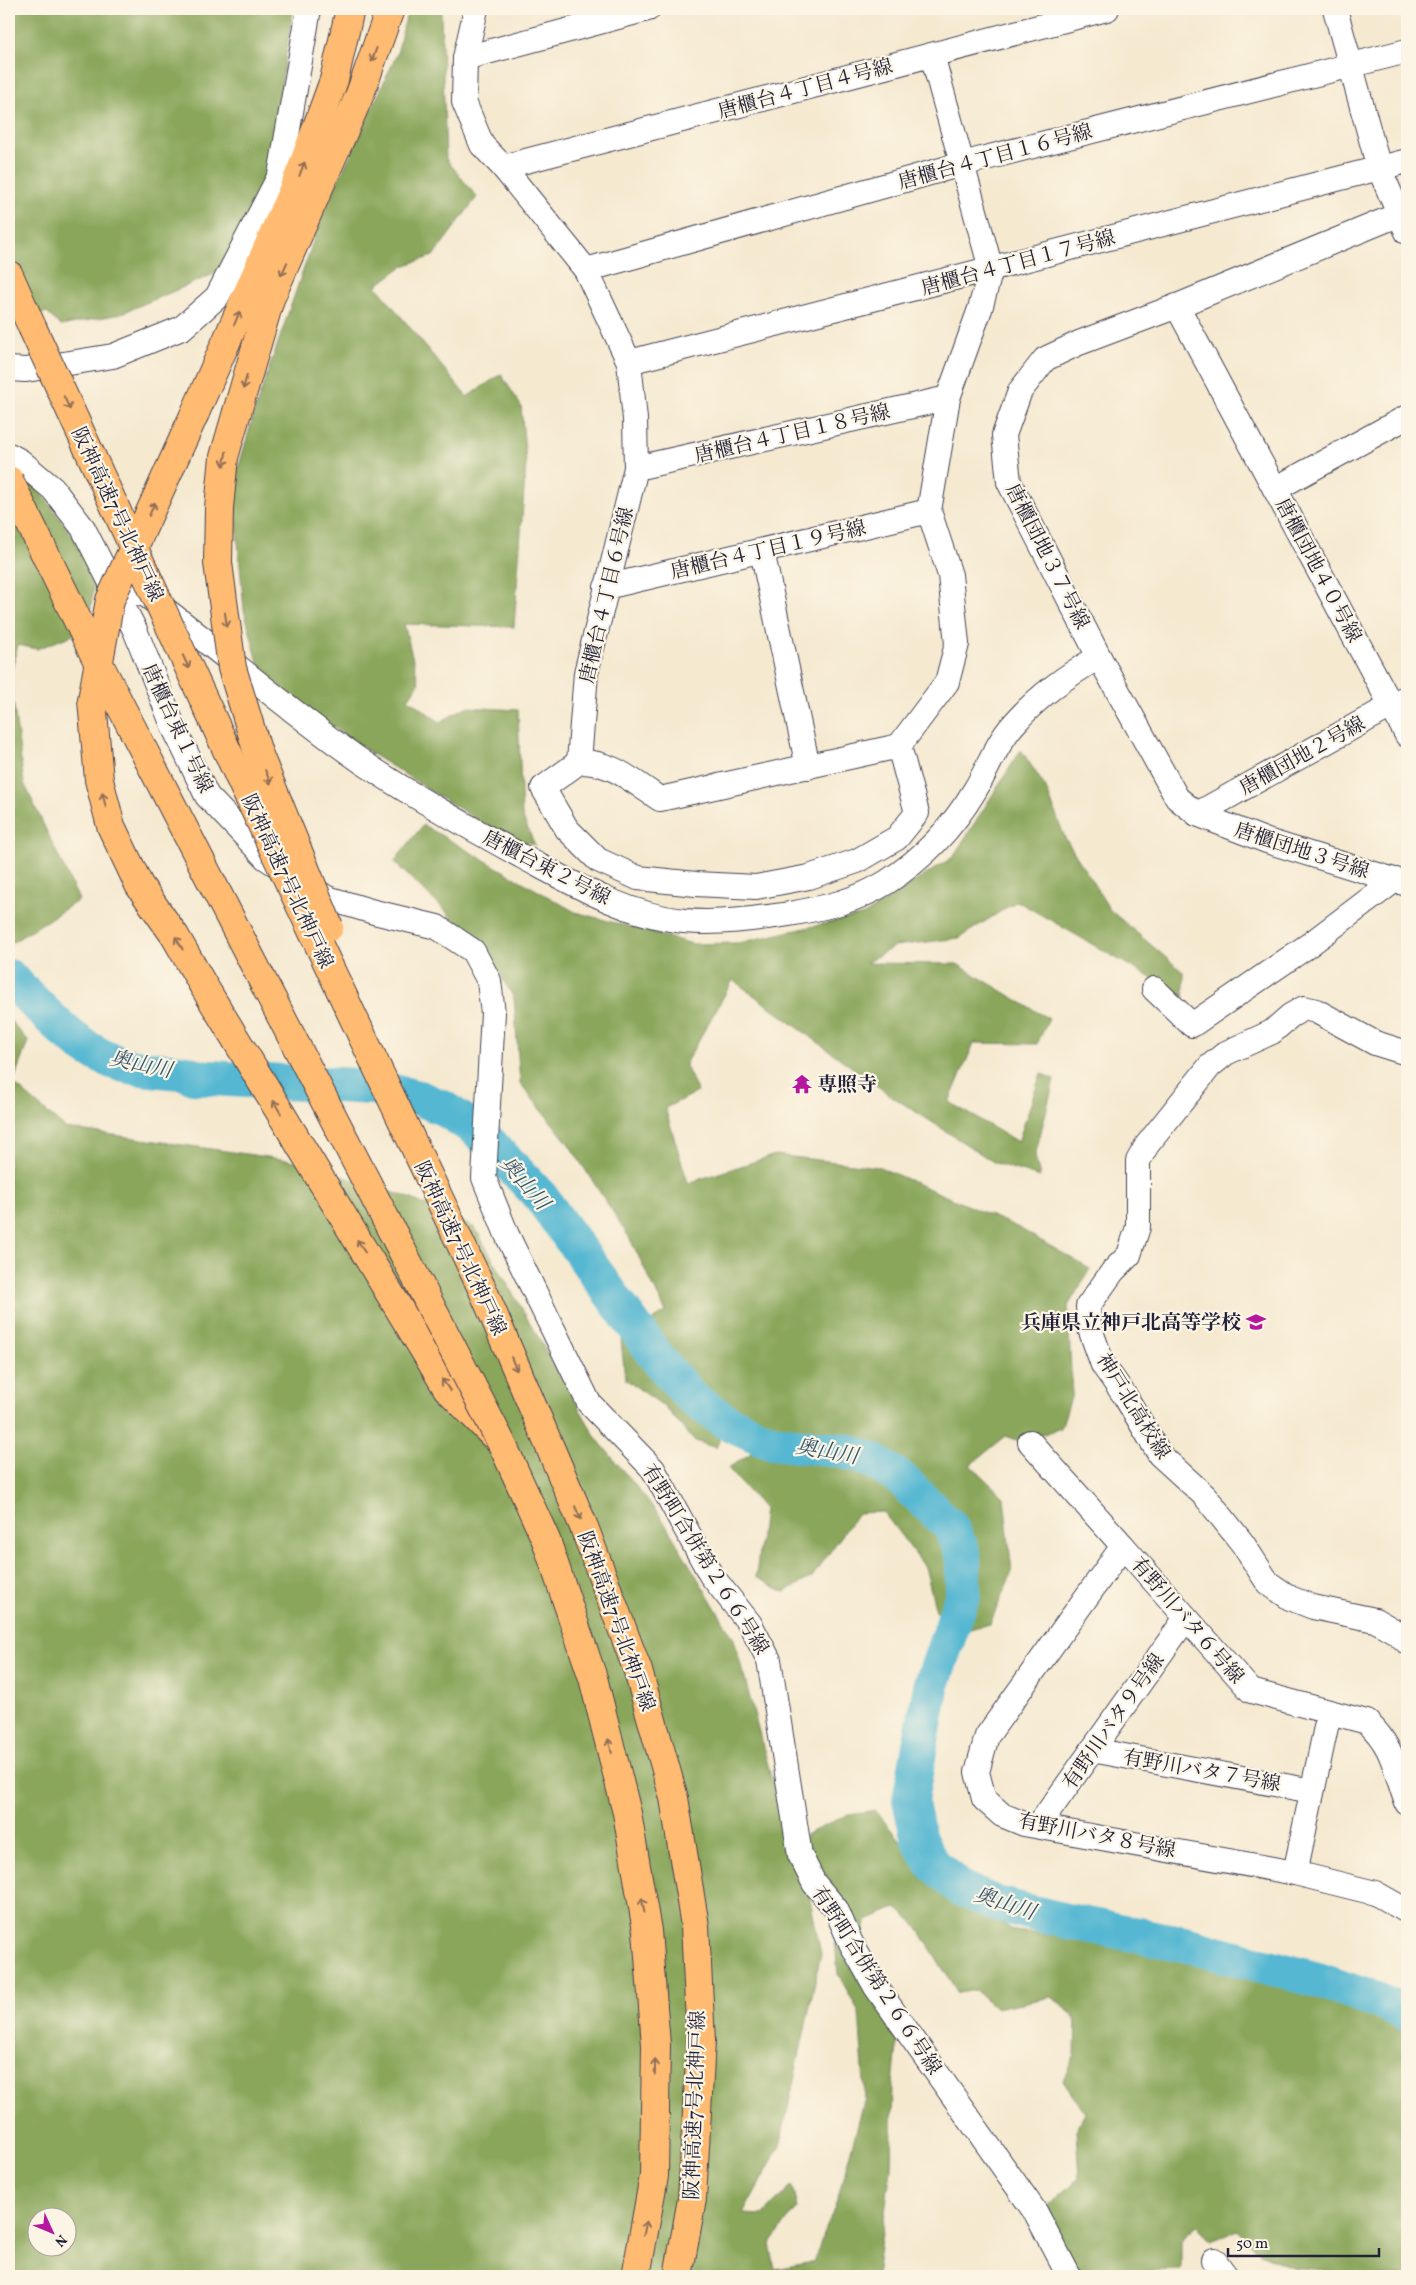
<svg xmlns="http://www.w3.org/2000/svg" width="1416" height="2285" font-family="Vollkorn,'Noto Serif JP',serif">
<rect width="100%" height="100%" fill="#fcf5e5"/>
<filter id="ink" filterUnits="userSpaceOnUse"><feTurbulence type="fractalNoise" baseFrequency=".02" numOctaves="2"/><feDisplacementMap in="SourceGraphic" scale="10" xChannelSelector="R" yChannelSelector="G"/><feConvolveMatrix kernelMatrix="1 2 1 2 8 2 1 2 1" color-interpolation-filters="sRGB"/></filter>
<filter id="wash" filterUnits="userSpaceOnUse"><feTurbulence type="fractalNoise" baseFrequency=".0096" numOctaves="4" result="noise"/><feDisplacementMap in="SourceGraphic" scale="20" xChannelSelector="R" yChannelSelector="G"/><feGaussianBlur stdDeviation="1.12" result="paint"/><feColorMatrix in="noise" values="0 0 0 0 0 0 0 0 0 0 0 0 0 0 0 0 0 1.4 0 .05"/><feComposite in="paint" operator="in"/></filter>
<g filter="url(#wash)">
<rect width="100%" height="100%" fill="#f5e9d0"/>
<!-- forest -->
<g fill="#89a65a" stroke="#56644a" fill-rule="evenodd">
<polygon points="9,9 293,9 268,170 221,271 120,314 61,326 46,312 9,327"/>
<polygon points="408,9 442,9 441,15 446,159 477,197 433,256 403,266 376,286 467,397 501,374 521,406 526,463 514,627 404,624 419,683 408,699 440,722 466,707 518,710 522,816 535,845 500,834 372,754 262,677 244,610 233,487 256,406 322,216 397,54"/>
<polygon points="9,474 35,484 96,568 88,629 37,649 18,645 10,677 24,783 79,900 10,944 9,947"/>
<polygon points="1021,750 1046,788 1065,838 1110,910 1184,973 1184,997 1017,901 959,938 895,946 866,963 957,964 1049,1019 1037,1044 974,1043 949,1102 1018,1142 1041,1073 1054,1080 1035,1156 1040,1177 995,1163 887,1093 733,980 685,1064 698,1092 665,1108 688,1183 775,1155 879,1167 1019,1228 1090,1269 1068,1306 1072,1394 1061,1428 1022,1442 1006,1436 970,1465 1004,1497 1012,1572 990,1624 958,1632 936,1611 925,1567 883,1512 858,1513 812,1577 784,1592 756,1577 764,1509 728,1468 753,1452 759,1419 730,1414 716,1448 693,1440 665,1407 625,1379 621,1339 666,1312 629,1237 568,1143 520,1083 514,998 485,949 394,862 423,825 575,912 693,944 738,943 864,915 953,857"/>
<path d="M 9,1019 L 28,1041 L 13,1083 L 65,1128 L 295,1161 L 410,1198 L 475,1228 L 597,1439 L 661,1517 L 734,1639 L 783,1821 L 809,1894 L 821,1954 L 780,2145 L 743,2214 L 763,2215 L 792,2185 L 797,2208 L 770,2244 L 775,2269 L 813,2262 L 838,2198 L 865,2098 L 859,2012 L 838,1974 L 835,1942 L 899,2029 L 893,2083 L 891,2168 L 876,2276 L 9,2276 ZM 38,2218 L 68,2218 L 68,2248 L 38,2248 Z"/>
<polygon points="875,1810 906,1848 957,1898 1015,1931 1187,1951 1365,2003 1407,2024 1407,2276 1336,2276 1320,2269 1294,2268 1260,2254 1237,2230 1211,2240 1197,2226 1181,2240 1181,2270 1143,2271 1139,2276 1078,2276 1045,2209 1079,2178 1076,2130 1085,2113 1063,2080 1075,2054 1076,2018 1052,1997 996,2008 975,1990 958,1993 914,1922 896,1908 867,1920 861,1939 801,1837 845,1816"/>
</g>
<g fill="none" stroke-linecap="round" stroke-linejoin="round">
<!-- river -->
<path stroke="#54b7d2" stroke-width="36" d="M 9,977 C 44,1011 79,1055 129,1066 C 147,1070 168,1070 187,1073 L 193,1077 L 373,1087 L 419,1098 L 443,1108 L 477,1130 L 540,1196 L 661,1363 L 693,1399 L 729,1423 L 772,1442 L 844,1451 L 872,1460 L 901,1479 L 950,1526 L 963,1553 L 963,1594 L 931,1687 L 910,1800 L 919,1840 L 933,1864 L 960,1888 L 996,1904 L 1066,1921 L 1184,1944 L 1321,1981 L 1388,2004 L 1407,2014"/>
</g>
</g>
<g filter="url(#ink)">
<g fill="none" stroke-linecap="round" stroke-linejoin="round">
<defs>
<g id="minor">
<path d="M 476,9 L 465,58 L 464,102 L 482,145 L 503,167 L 586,270 L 629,362 L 635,419 L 636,468 L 586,673 L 579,762 C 612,761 633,782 660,799 L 899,746 L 947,682 L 957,644 L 950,575 L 929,511 L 948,398 L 980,309 L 991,269 L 932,55"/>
<polyline points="1335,9 1379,168 1407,232"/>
<polyline points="465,58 648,9"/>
<polyline points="503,167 1107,9"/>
<polyline points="1407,208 1398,215 1177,306 1079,343 1045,359 1020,391 1004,435 1009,482 1099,657 1177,798 1197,814 1267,841 1407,884"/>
<polyline points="586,270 962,164 1407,51"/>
<polyline points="1177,306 1275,489"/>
<polyline points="629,362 1407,161"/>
<polyline points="9,369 26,370 113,356 182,328 217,297 280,175 309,9"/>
<polyline points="1407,417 1275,489 1407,735"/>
<polyline points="9,455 20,461 53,489 83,528 135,630 174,728 207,796 266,858 327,898 374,912 437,927 473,951 489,981 493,1013 484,1178 507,1235 589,1403 653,1469 711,1575 750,1624 769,1660 800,1855 814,1883 836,1909 851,1943 876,1987 1036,2213 1069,2276"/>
<polyline points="636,468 948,398"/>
<polyline points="762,551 808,767"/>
<path d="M 111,587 L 146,595 C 213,645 276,700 344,749 C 400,790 462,823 523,857 C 574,884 626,915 684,921 C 719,924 755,919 789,914 C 824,908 857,901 887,882 C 924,858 953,827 975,790 C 988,769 996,744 1013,725 C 1038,696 1066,676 1099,657"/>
<polyline points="606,587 929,511"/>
<polyline points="579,762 543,788 567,829 598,860 638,878 696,884 756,887 809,877 857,861 897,838 917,813 899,746"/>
<polyline points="1197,814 1407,697"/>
<polyline points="1154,989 1192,1025 1309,945 1395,880"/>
<polyline points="1407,1053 1375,1043 1316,1011 1304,1008 1290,1016 1272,1032 1226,1053 1210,1066 1147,1145 1138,1161 1138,1227 1129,1255 1113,1271 1088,1306 1089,1326 1103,1365 1125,1396 1160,1455 1205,1496 1243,1544 1268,1583 1290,1598 1313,1607 1375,1620 1396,1632 1407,1642"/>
<polyline points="1030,1442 1123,1546 987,1736 977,1772 984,1799 1002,1815 1024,1824 1295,1873 1375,1893 1407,1911"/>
<path d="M 1123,1546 L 1251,1691 L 1367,1722 C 1395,1748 1394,1769 1407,1803"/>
<polyline points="1092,1750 1312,1791"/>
<polyline points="1039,1825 1186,1618"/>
<polyline points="1295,1873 1329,1713"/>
<polyline points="1214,2260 1226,2276"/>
</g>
<g id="highway">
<polyline points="9,275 32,327"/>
<polyline points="237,412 270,299 360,94 390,9"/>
<polyline points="195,413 299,176 334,80 350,9"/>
<polyline points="203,985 447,1388 497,1439"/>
</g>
</defs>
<!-- minor casing -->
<use href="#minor" stroke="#424051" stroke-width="26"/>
<!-- highway casing -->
<use href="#highway" stroke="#424051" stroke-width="30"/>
<!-- minor -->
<use href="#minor" stroke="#fff" stroke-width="24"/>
<!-- highway -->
<use href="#highway" stroke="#ffbb71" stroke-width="28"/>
<defs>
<g id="highway-bridge">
<polyline points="32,327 242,783 485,1295 584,1527 638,1671 674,1798 695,1926 701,2041 692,2199 678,2276"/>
<polyline points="237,412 224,457 219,508 218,563 232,668 258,753 329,927"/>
<polyline points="195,413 110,600 92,700 99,780 111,826 139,885 175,936 203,985"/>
<polyline points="9,480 99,664 503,1446 546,1540 593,1678 627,1813 647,1931 656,2045 654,2176 636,2276"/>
</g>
</defs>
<!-- highway-bridge casing -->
<use href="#highway-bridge" stroke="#424051" stroke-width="30" stroke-linecap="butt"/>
<!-- highway-bridge -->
<use href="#highway-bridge" stroke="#ffbb71" stroke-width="28"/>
</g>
<!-- one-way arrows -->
<defs><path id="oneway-shaft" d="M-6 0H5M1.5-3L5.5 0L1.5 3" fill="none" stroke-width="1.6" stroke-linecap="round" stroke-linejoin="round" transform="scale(1.25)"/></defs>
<g stroke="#906e56">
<use href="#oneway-shaft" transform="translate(374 55) rotate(110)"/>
<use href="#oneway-shaft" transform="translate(302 169) rotate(-69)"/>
<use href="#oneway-shaft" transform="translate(284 269) rotate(115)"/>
<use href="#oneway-shaft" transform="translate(237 318) rotate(-67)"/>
<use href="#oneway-shaft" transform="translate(245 382) rotate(105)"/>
<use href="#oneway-shaft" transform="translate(67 403) rotate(65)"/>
<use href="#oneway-shaft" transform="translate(225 459) rotate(100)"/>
<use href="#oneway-shaft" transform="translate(152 509) rotate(-66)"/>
<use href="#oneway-shaft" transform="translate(226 620) rotate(82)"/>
<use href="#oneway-shaft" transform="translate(186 662) rotate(65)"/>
<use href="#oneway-shaft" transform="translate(268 777) rotate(68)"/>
<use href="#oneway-shaft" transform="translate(104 800) rotate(-105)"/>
<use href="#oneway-shaft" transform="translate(179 943) rotate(-120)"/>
<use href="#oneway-shaft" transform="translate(277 1107) rotate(-121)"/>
<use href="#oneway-shaft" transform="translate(361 1246) rotate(-121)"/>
<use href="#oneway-shaft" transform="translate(514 1364) rotate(67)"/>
<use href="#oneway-shaft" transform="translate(446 1385) rotate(-125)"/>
<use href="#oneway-shaft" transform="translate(578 1513) rotate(67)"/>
<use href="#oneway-shaft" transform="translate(610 1746) rotate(-104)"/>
<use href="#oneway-shaft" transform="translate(643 1905) rotate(-100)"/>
<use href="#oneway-shaft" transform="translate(655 2067) rotate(-89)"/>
<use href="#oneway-shaft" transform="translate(645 2228) rotate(-80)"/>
</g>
</g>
<!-- icons -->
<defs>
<symbol id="temple-bare" viewBox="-9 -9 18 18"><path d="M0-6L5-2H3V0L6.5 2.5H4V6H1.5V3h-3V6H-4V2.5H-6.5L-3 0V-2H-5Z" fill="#b5179e" stroke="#fcf5e5" stroke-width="2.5" paint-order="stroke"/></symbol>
<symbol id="school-bare" viewBox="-9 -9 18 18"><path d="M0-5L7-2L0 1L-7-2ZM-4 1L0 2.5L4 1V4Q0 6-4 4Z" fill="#b5179e" stroke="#fcf5e5" stroke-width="2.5" paint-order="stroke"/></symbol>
</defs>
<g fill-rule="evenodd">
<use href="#temple-bare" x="788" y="1070" width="28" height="28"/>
<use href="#school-bare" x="1242" y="1308" width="28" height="28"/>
</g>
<g text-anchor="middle" stroke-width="4.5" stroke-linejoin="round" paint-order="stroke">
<!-- street labels -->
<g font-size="20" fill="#22223b" stroke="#fcf5e5">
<text transform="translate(805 88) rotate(-15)" y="7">唐櫃台４丁目４号線</text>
<text transform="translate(995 156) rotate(-15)" y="7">唐櫃台４丁目１６号線</text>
<text transform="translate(1018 262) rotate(-15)" y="7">唐櫃台４丁目１７号線</text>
<text transform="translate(792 433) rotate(-13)" y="7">唐櫃台４丁目１８号線</text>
<text transform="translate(118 514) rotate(65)" y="7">阪神高速7号北神戸線</text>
<text transform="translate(768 549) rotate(-13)" y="7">唐櫃台４丁目１９号線</text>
<text transform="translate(1048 556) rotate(63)" y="7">唐櫃団地３７号線</text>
<text transform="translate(1319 570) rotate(62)" y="7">唐櫃団地４０号線</text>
<text transform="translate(606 595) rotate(-77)" y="7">唐櫃台４丁目６号線</text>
<text transform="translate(178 728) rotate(65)" y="7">唐櫃台東１号線</text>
<text transform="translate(1302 755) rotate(-29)" y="7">唐櫃団地２号線</text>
<text transform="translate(1302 850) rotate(18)" y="7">唐櫃団地３号線</text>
<text transform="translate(547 867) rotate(27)" y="7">唐櫃台東２号線</text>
<text transform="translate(288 881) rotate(65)" y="7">阪神高速7号北神戸線</text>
<text transform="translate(461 1248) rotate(65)" y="7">阪神高速7号北神戸線</text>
<text transform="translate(1134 1406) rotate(58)" y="7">神戸北高校線</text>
<text transform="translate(706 1559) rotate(58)" y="7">有野町合併第２６６号線</text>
<text transform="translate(1188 1620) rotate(49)" y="7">有野川バタ６号線</text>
<text transform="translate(617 1621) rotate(70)" y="7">阪神高速7号北神戸線</text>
<text transform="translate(1113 1721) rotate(-55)" y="7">有野川バタ９号線</text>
<text transform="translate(1202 1770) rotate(10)" y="7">有野川バタ７号線</text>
<text transform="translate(1097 1835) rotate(11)" y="7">有野川バタ８号線</text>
<text transform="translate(877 1980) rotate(57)" y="7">有野町合併第２６６号線</text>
<text transform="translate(694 2105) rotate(-88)" y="7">阪神高速7号北神戸線</text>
</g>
<!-- poi labels -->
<g font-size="20" font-weight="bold" fill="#22223b" stroke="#fcf5e5" text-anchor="start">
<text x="817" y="1091">専照寺</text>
<text x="1241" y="1329" text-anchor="end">兵庫県立神戸北高等学校</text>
</g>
<!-- water labels -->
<g font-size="21" font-style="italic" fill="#345670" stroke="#fcf5e5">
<text transform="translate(141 1064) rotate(12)" y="7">奥山川</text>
<text transform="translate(525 1183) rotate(49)" y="7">奥山川</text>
<text transform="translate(827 1451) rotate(10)" y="7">奥山川</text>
<text transform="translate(1005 1903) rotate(18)" y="7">奥山川</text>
</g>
</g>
<!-- margin -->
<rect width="1416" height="2285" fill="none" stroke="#fcf5e5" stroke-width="30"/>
<!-- north arrow -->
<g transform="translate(52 2232) rotate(134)"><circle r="24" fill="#fcf5e5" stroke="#a5a1a1"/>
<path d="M0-4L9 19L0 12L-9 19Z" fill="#b5179e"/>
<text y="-8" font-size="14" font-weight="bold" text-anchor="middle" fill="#22223b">N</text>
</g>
<!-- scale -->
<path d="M1228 2248v8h151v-8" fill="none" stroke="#22223b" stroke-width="2.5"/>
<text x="1236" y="2248" font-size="15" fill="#22223b" stroke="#fcf5e5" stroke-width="4" paint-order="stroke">50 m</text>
</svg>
